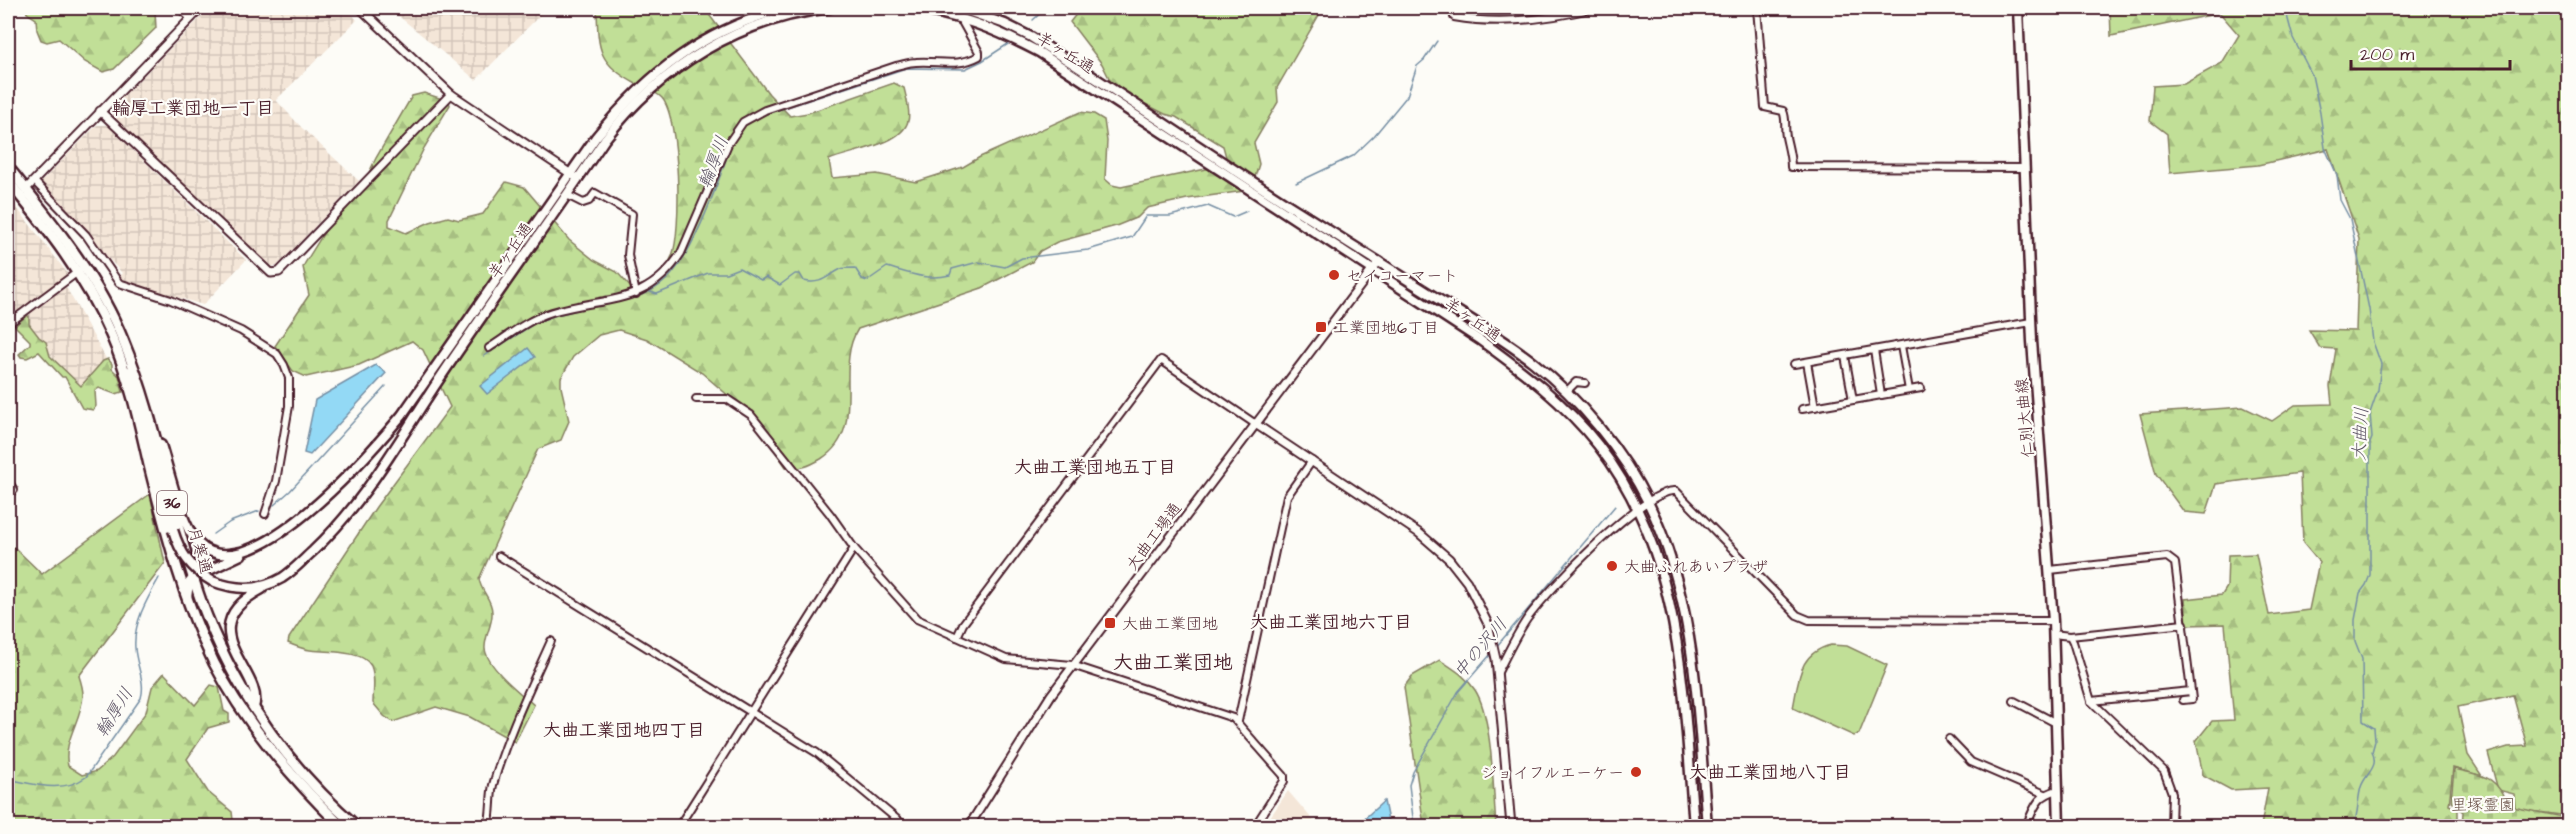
<svg xmlns="http://www.w3.org/2000/svg" width="2576" height="834" font-family="'Architects Daughter','Klee One',sans-serif">
<defs>
<pattern id="industrial-grid" width="8" height="8" patternUnits="userSpaceOnUse" patternTransform="scale(1.5)"><rect width="8" height="8" fill="#f4e6d8"/><path d="M0 4h8M4 0v8" fill="none" stroke="#d3c5ba"/></pattern>
<pattern id="forest-firs" width="22" height="20" patternUnits="userSpaceOnUse" patternTransform="scale(1.5)"><rect width="22" height="20" fill="#c1df97"/><path d="M5 1l3.5 6h-7zM16 11l3.5 6h-7z" fill="#a7bf82"/></pattern>
<pattern id="cemetery-stones" width="16" height="16" patternUnits="userSpaceOnUse" patternTransform="scale(1.5)"><rect width="16" height="16" fill="#c1df97"/><path d="M2 7V4a2 2 0 0 1 4 0v3zM10 15v-3a2 2 0 0 1 4 0v3z" fill="#a7bf82"/></pattern>
</defs>
<rect width="100%" height="100%" fill="#fdfcf7"/>
<filter id="ink" filterUnits="userSpaceOnUse"><feTurbulence type="fractalNoise" baseFrequency=".0167" numOctaves="2"/><feDisplacementMap in="SourceGraphic" scale="12" xChannelSelector="R" yChannelSelector="G"/><feConvolveMatrix kernelMatrix="1 2 1 2 8 2 1 2 1" color-interpolation-filters="sRGB"/></filter>
<g filter="url(#ink)">
<!-- built -->
<polygon fill="#f4e6d8" points="1288,791 1318,826 1264,826"/>
<!-- industrial -->
<g fill="url(#industrial-grid)">
<polygon points="210,8 346,8 357,20 276,100 302,128 359,181 277,266 269,266 113,118 113,107"/>
<polygon points="389,8 547,8 476,80"/>
<polygon points="97,125 107,125 246,260 203,305 120,280 122,273 40,183"/>
<polygon points="14,204 68,274 16,313 8,303 8,209"/>
<polygon points="66,287 109,364 82,392 21,320"/>
</g>
<!-- forest -->
<g fill="url(#forest-firs)" stroke="#867f61" stroke-width="1.5">
<polygon points="26,8 150,8 155,11 156,28 114,69 103,72 85,62 59,39 47,42 41,40 37,30 36,19 27,13"/>
<path d="M 597,8 L 704,8 L 769,94 L 790,116 L 808,113 L 894,83 L 904,88 C 906,97 911,112 908,121 C 902,145 850,151 829,160 L 832,178 L 877,174 L 916,182 L 963,167 L 980,157 L 1080,112 L 1094,114 L 1104,120 L 1107,141 L 1105,179 L 1112,185 L 1121,187 L 1215,167 L 1226,157 L 1223,146 L 1176,117 L 1165,114 L 1114,88 L 1102,64 L 1070,22 L 1081,8 L 1323,8 L 1277,88 L 1278,102 L 1254,143 L 1259,164 L 1251,190 L 1187,199 L 1147,208 L 1138,217 L 1116,226 L 1057,242 L 1040,251 L 1032,262 L 982,288 L 858,329 C 833,368 869,429 821,459 C 809,466 800,470 786,467 L 758,426 L 738,404 L 702,373 L 647,339 L 619,330 L 599,335 L 573,357 L 561,378 L 561,387 L 569,421 L 561,440 L 538,449 L 479,579 C 481,592 492,599 492,612 C 493,624 484,637 485,649 C 488,668 520,693 534,705 L 515,742 L 470,717 L 436,707 L 393,722 L 384,716 L 373,703 C 373,691 376,678 371,666 C 364,650 325,652 310,650 C 303,649 295,646 288,643 L 289,638 L 376,507 L 450,407 L 423,350 L 412,341 L 359,365 L 306,377 L 293,371 L 275,346 L 309,295 L 303,267 L 305,263 L 338,210 L 358,196 L 376,158 L 412,96 L 424,93 L 449,101 L 450,105 L 424,148 L 389,220 L 389,226 L 406,233 L 430,222 L 448,217 L 459,220 L 483,214 L 506,182 L 524,187 L 569,240 L 594,260 L 617,272 L 631,288 C 652,283 663,277 672,256 C 682,231 680,119 662,98 C 657,92 645,89 638,85 C 598,63 598,52 597,8 Z"/>
<polygon points="2110,8 2568,8 2568,816 2515,809 2514,794 2498,790 2488,753 2508,747 2527,746 2513,695 2458,707 2468,755 2482,776 2453,768 2449,805 2458,809 2458,826 2261,826 2268,788 2231,790 2203,775 2196,741 2212,721 2234,720 2225,624 2187,625 2185,599 2222,595 2227,587 2228,555 2256,554 2269,615 2309,610 2319,562 2303,543 2300,473 2216,484 2206,514 2184,512 2156,474 2140,414 2243,407 2272,421 2295,405 2332,404 2330,386 2336,349 2320,348 2309,330 2356,331 2359,239 2328,149 2258,165 2170,173 2167,134 2150,121 2153,86 2184,84 2222,63 2239,35 2220,13 2111,36"/>
<polygon points="26,316 29,316 29,324 39,337 46,342 50,356 81,386 103,361 108,359 112,364 112,369 119,376 123,392 115,394 99,388 95,391 96,406 93,410 82,408 65,377 62,377 39,352 27,358 21,357 19,354 30,344 30,341 15,326"/>
<path d="M 150,494 L 165,563 L 79,676 C 81,682 83,689 83,695 C 82,720 62,741 68,766 L 82,775 L 97,771 L 113,757 L 146,712 L 152,687 L 164,673 L 195,705 L 211,685 L 219,687 L 224,711 L 229,714 L 229,722 L 208,728 L 187,759 L 208,792 L 232,812 L 233,820 L 227,826 L 8,826 L 8,544 L 15,548 L 42,574 Z"/>
<path d="M 1440,660 C 1453,669 1466,676 1475,690 C 1493,717 1493,793 1496,826 L 1424,826 L 1404,687 L 1412,676 Z"/>
</g>
<!-- cemetery -->
<path fill="url(#cemetery-stones)" stroke="#867f61" stroke-width="1.5" d="M 2454,769 C 2483,776 2496,774 2508,806 L 2568,818 L 2568,826 L 2462,826 L 2463,812 L 2451,801 Z"/>
<!-- pitch -->
<path fill="#c1df97" stroke="#867f61" stroke-width="1.5" d="M 1831,645 L 1847,646 L 1887,665 L 1859,734 L 1854,736 L 1793,708 C 1799,680 1798,653 1831,645 Z"/>
<!-- water -->
<g fill="#93d9f5" stroke="#768fa4" stroke-width="1.5">
<polygon points="528,348 535,357 487,394 480,386"/>
<polygon points="376,365 386,373 310,455 304,453 315,400"/>
<polygon points="1384,801 1389,826 1360,826 1358,824"/>
</g>
<g fill="none" stroke-linecap="round" stroke-linejoin="round">
<!-- stream -->
<g stroke="#768fa4" stroke-width="1.5">
<path d="M 2285,8 L 2293,38 L 2312,75 L 2320,113 L 2325,148 L 2337,175 L 2340,200 L 2350,219 L 2369,309 L 2373,342 L 2381,364 L 2378,390 L 2370,413 L 2372,438 L 2370,443 L 2370,575 L 2366,585 L 2360,593 L 2355,620 L 2355,641 L 2362,659 L 2363,721 L 2374,728 L 2375,741 L 2372,752 C 2380,767 2365,774 2361,787 C 2357,801 2359,813 2353,826"/>
<polyline points="1033,20 1046,8"/>
<polyline points="760,116 906,68 965,69 982,61 1008,44"/>
<polyline points="1296,183 1353,156 1374,136 1407,96 1417,66 1424,60 1437,41"/>
<path d="M 650,292 L 657,294 L 708,273 L 726,273 L 739,268 L 761,280 L 766,277 L 780,285 L 795,274 L 800,274 L 804,281 C 821,285 827,276 841,269 C 843,268 851,268 855,268 L 862,279 L 867,281 L 887,267 C 909,273 927,281 950,275 L 952,269 L 978,262 L 1005,267 L 1022,258 L 1088,250 L 1132,237 L 1146,216 L 1170,216 L 1208,206 L 1233,217 L 1247,211"/>
<path d="M 611,303 C 631,300 651,294 666,280 C 694,255 719,179 732,143"/>
<polyline points="484,356 535,323 556,315 603,304"/>
<polyline points="274,505 290,491 386,386"/>
<polyline points="213,534 230,522 259,511"/>
<polyline points="1496,647 1615,506"/>
<path d="M 8,779 C 34,784 62,794 86,777 L 141,698 C 146,682 136,665 135,648 C 133,623 147,599 159,578"/>
<polyline points="1414,826 1409,785 1413,772 1458,692 1491,654"/>
</g>
<defs>
<g id="minor">
<path d="M 1757,8 L 1765,107 L 1783,111 C 1787,120 1784,127 1786,137 C 1788,147 1791,156 1791,167 L 2025,168"/>
<path d="M 1454,17 C 1499,25 1550,19 1594,8"/>
<polyline points="34,181 86,235 119,283 171,300 241,331 277,354 284,365 289,378 289,406 276,481 265,514"/>
<polyline points="567,195 583,203 589,201 595,193 632,214 628,255 636,294"/>
<polyline points="8,324 79,271"/>
<polyline points="1901,346 1909,390"/>
<path d="M 489,348 C 509,335 529,319 552,312 C 607,296 646,307 681,253 L 728,144 L 743,122 L 765,110 L 896,66 C 902,65 909,62 916,62 C 938,60 957,68 979,56 L 979,52 L 960,18"/>
<polyline points="1874,350 1881,395"/>
<polyline points="1845,356 1853,400"/>
<polyline points="1807,362 1815,407"/>
<polyline points="1794,364 2031,322"/>
<polyline points="1566,392 1576,382 1585,383"/>
<polyline points="696,399 727,399 751,415 830,514 854,548 917,619 1006,659 1072,665 1233,718 1284,776 1284,781 1255,826"/>
<polyline points="1802,409 1921,388"/>
<polyline points="8,481 14,490"/>
<polyline points="499,556 817,753 905,826"/>
<polyline points="2050,570 2167,557 2175,563 2192,699 2183,700"/>
<polyline points="2053,634 2070,636 2073,642 2091,701 2164,771 2172,793 2171,826"/>
<polyline points="2070,636 2184,624"/>
<polyline points="957,637 963,624 1161,360 1254,423"/>
<path d="M 1498,672 C 1507,654 1516,635 1527,619 C 1547,591 1645,487 1676,491 L 1797,615 L 1809,620 L 2053,621"/>
<polyline points="2014,701 2056,723"/>
<polyline points="2091,701 2191,691"/>
<polyline points="1238,721 1287,496 1312,461"/>
<polyline points="1949,739 1971,762 2045,794"/>
<path d="M 488,826 C 492,812 490,798 493,785 C 507,735 530,688 551,641"/>
<polyline points="679,826 854,548"/>
<path d="M 2026,826 C 2035,807 2036,796 2058,790"/>
</g>
<g id="tertiary">
<polyline points="180,8 191,18"/>
<polyline points="360,8 451,94 574,176"/>
<polyline points="100,111 271,273 279,272 451,94"/>
<polyline points="26,189 201,8"/>
<polyline points="1254,423 1419,533 1449,559 1467,582 1488,624 1496,659 1511,826"/>
<polyline points="969,826 1051,695 1379,261"/>
</g>
<g id="secondary">
<path d="M 909,8 C 958,14 995,29 1039,52 L 1480,340 C 1523,371 1565,403 1598,445 C 1684,555 1683,695 1694,826"/>
<path d="M 959,8 L 1005,24 L 1031,37 C 1121,93 1208,154 1298,211 C 1342,239 1386,266 1430,294 C 1465,316 1501,337 1533,362 C 1580,399 1623,451 1649,504 C 1697,603 1698,718 1707,826"/>
<polyline points="2018,8 2032,341 2053,621 2059,826"/>
<polyline points="129,371 173,530"/>
<path d="M 161,445 C 169,469 181,526 198,543 C 249,595 372,451 402,415 L 596,137 C 650,71 702,31 786,8"/>
<path d="M 212,581 C 235,590 260,591 282,578 C 293,571 303,560 313,551 C 367,500 401,436 442,375 C 495,296 552,218 605,139 C 661,67 738,19 830,8"/>
<polyline points="187,598 189,583 193,578 241,555"/>
<path d="M 254,707 C 266,672 186,629 262,589"/>
</g>
<g id="trunk">
<path d="M 8,167 C 51,221 97,275 123,340 C 158,424 170,515 201,601 C 233,688 286,765 356,826"/>
<path d="M 8,181 C 47,228 86,277 111,335 C 129,376 139,421 149,465 C 166,532 183,600 214,663 C 246,725 292,778 341,826"/>
</g>
</defs>
<!-- minor casing -->
<use href="#minor" stroke="#4a1f2b" stroke-width="10"/>
<!-- tertiary casing -->
<use href="#tertiary" stroke="#4a1f2b" stroke-width="11"/>
<!-- secondary casing -->
<use href="#secondary" stroke="#4a1f2b" stroke-width="13"/>
<!-- trunk casing -->
<use href="#trunk" stroke="#4a1f2b" stroke-width="14"/>
<!-- minor -->
<use href="#minor" stroke="#fdfcf7" stroke-width="6"/>
<!-- tertiary -->
<use href="#tertiary" stroke="#fdfcf7" stroke-width="7"/>
<!-- secondary -->
<use href="#secondary" stroke="#fdfcf7" stroke-width="8"/>
<!-- trunk -->
<use href="#trunk" stroke="#fdfcf7" stroke-width="9"/>
<defs>
<path id="secondary-bridge" d="M 173,530 C 180,553 191,569 212,581"/>
</defs>
<!-- secondary-bridge casing -->
<use href="#secondary-bridge" stroke="#4a1f2b" stroke-width="13" stroke-linecap="butt"/>
<!-- secondary-bridge -->
<use href="#secondary-bridge" stroke="#fdfcf7" stroke-width="8"/>
</g>
</g>
<!-- markers -->
<g fill="#c8321e" stroke="#fdfcf7" stroke-width="2">
<circle cx="1334" cy="275" r="6"/>
<rect x="1315" y="321" width="12" height="12" rx="3"/>
<circle cx="1612" cy="566" r="6"/>
<rect x="1104" y="617" width="12" height="12" rx="3"/>
<circle cx="1636" cy="772" r="6"/>
</g>
<g text-anchor="middle" stroke-width="4.5" stroke-linejoin="round" paint-order="stroke">
<!-- shield labels -->
<rect fill="#fdfcf7" stroke="#806168" stroke-width="1.5" x="157" y="491" width="30" height="24" rx="4.5"/>
<g font-size="15" font-weight="bold" fill="#4a1f2b">
<text x="172" y="508">36</text>
</g>
<!-- street labels -->
<g font-size="16" fill="#4a1f2b" stroke="#fdfcf7">
<text transform="translate(1066 52) rotate(31)" y="6">羊ヶ丘通</text>
<text transform="translate(510 250) rotate(-55)" y="6">羊ヶ丘通</text>
<text transform="translate(1473 319) rotate(34)" y="6">羊ヶ丘通</text>
<text transform="translate(2024 418) rotate(-95)" y="6">仁別大曲線</text>
<text transform="translate(1153 536) rotate(-53)" y="6">大曲工場通</text>
<text transform="translate(201 550) rotate(74)" y="6">月寒通</text>
</g>
<!-- poi labels -->
<g font-size="16" fill="#4a1f2b" stroke="#fdfcf7" text-anchor="start">
<text x="1346" y="281">セイコーマート</text>
<text x="1333" y="333">工業団地6丁目</text>
<text x="1624" y="572">大曲ふれあいプラザ</text>
<text x="1122" y="629">大曲工業団地</text>
<text x="1624" y="778" text-anchor="end">ジョイフルエーケー</text>
</g>
<!-- park labels -->
<g font-size="16" fill="#684f46" stroke="#fdfcf7">
<text x="2483" y="810">里塚霊園</text>
</g>
<!-- neighbourhood labels -->
<g font-size="18" font-weight="bold" fill="#4a1f2b" stroke="#fdfcf7">
<text x="193" y="114">輪厚工業団地一丁目</text>
<text x="1095" y="473">大曲工業団地五丁目</text>
<text x="1331" y="628">大曲工業団地六丁目</text>
<text x="624" y="736">大曲工業団地四丁目</text>
<text x="1770" y="778">大曲工業団地八丁目</text>
</g>
<!-- water labels -->
<g font-size="18" font-style="italic" fill="#605768" stroke="#fdfcf7">
<text transform="translate(713 162) rotate(-69)" y="6">輪厚川</text>
<text transform="translate(2360 434) rotate(-87)" y="6">大曲川</text>
<text transform="translate(1480 648) rotate(-50)" y="6">中の沢川</text>
<text transform="translate(114 712) rotate(-58)" y="6">輪厚川</text>
</g>
<!-- quarter labels -->
<g font-size="20" font-weight="bold" fill="#4a1f2b" stroke="#fdfcf7">
<text x="1173" y="669">大曲工業団地</text>
</g>
</g>
<!-- margin -->
<rect width="2576" height="834" fill="none" stroke="#fdfcf7" stroke-width="30"/>
<rect x="15" y="15" width="2546" height="804" fill="none" stroke="#4a1f2b" stroke-width="2" filter="url(#ink)"/>
<!-- scale -->
<path d="M2351 60v9h159v-9" fill="none" stroke="#4a1f2b" stroke-width="3"/>
<text x="2360" y="60" font-size="18" fill="#4a1f2b" stroke="#fdfcf7" stroke-width="4.5" paint-order="stroke">200 m</text>
</svg>
